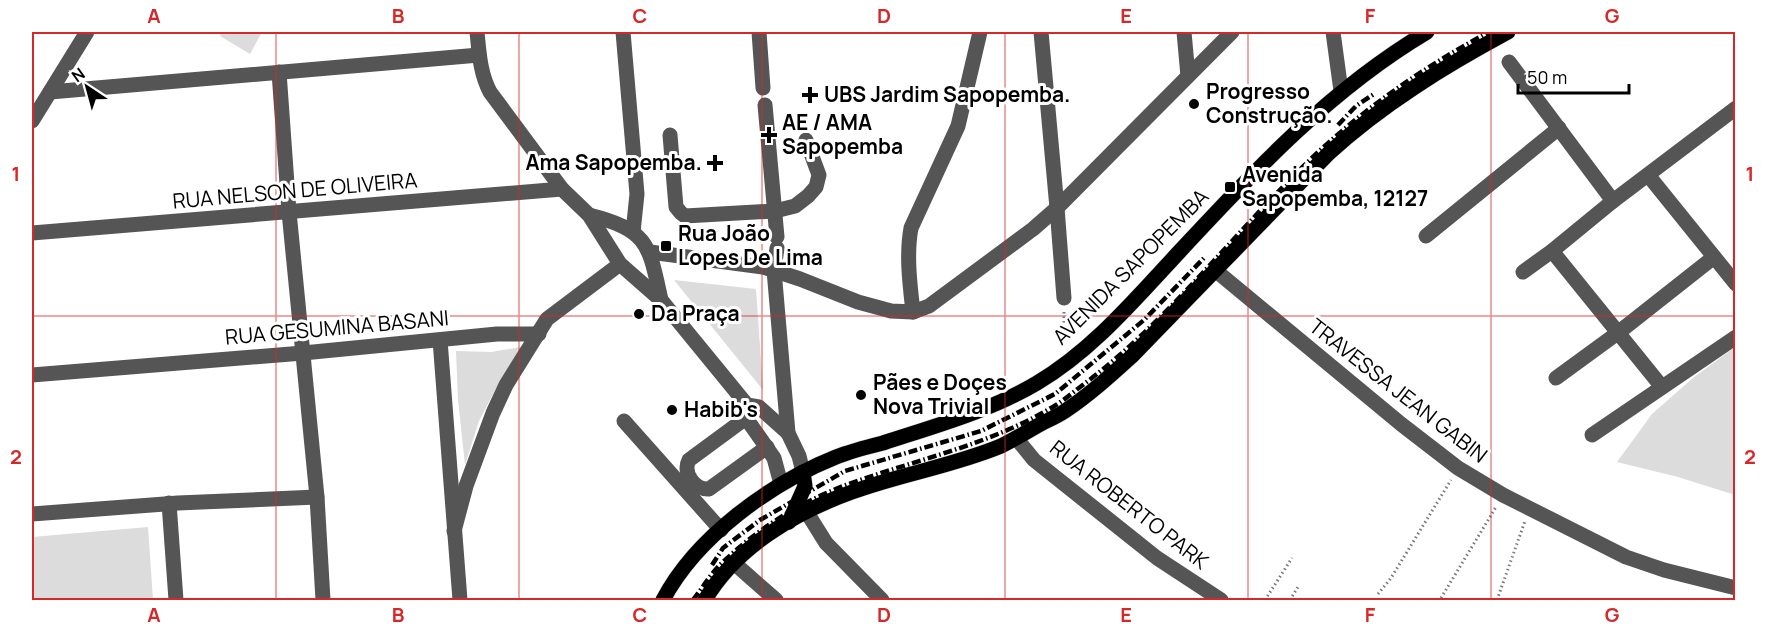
<svg xmlns="http://www.w3.org/2000/svg" width="1767" height="632" font-family="Manrope,sans-serif">
<rect width="100%" height="100%" fill="#fff"/>
<!-- green -->
<g fill="#dcdcdc">
<polygon points="222,32 262,32 250,54 220,36"/>
<polygon points="674,280 756,289 763,390"/>
<polygon points="521,347 494,392 479,421 465,465 458,400 456,351 491,352"/>
<polygon points="1735,347 1735,495 1678,477 1617,462 1652,414 1693,378"/>
<polygon points="148,527 153,600 32,600 32,537"/>
</g>
<g fill="none" stroke-linecap="round" stroke-linejoin="round">
<defs>
<g id="major">
<polyline points="789,522 805,486 803,472"/>
<path d="M 663,600 C 696,537 771,483 836,457 C 851,451 867,447 883,443 C 935,426 990,411 1037,383 C 1093,350 1136,298 1180,251 C 1255,170 1331,89 1427,32"/>
<path d="M 705,600 C 736,547 796,512 852,492 C 901,474 953,466 1001,446 C 1013,440 1025,433 1037,426 C 1046,421 1056,417 1065,411 C 1089,395 1110,376 1132,356 L 1328,154 C 1381,105 1445,66 1508,32"/>
</g>
</defs>
<!-- major casing -->
<use href="#major" stroke="#dbdbdb" stroke-width="16"/>
<!-- path -->
<g stroke="#777" stroke-width="3" stroke-dasharray="1.5 3" stroke-linecap="butt">
<polyline points="1064,312 1064,348"/>
<polyline points="1378,594 1391,578 1451,480"/>
<polyline points="1441,598 1496,507"/>
<polyline points="1265,600 1292,558"/>
<polyline points="1290,600 1298,587"/>
<polyline points="1497,600 1525,521"/>
</g>
<!-- minor -->
<g stroke="#555" stroke-width="15">
<path d="M 477,32 C 479,52 480,73 490,92 L 562,189 L 589,215 L 620,264 L 661,300 L 747,405 L 759,407 L 788,433"/>
<polyline points="623,32 637,194 633,232"/>
<polyline points="759,32 763,88"/>
<polyline points="1041,32 1057,208 1064,298"/>
<polyline points="1184,32 1188,76"/>
<polyline points="1333,32 1341,91"/>
<polyline points="1509,62 1613,201"/>
<polyline points="279,72 289,212 317,497 323,600"/>
<polyline points="50,92 479,55"/>
<polyline points="765,105 777,237"/>
<polyline points="32,121 87,32"/>
<polyline points="670,135 676,207 681,213 685,216 775,211 795,206 808,196 816,187 819,175 806,140"/>
<polyline points="1648,175 1736,284"/>
<path d="M 589,215 C 649,230 649,245 661,300"/>
<polyline points="32,233 562,189"/>
<polyline points="1426,236 1559,128"/>
<polyline points="777,248 774,270 788,433 799,456 803,472"/>
<polyline points="1552,251 1662,387"/>
<polyline points="650,252 763,267 800,279 858,302 891,311 913,312 929,306 1033,229 1057,208 1232,32"/>
<polyline points="1215,270 1401,424 1458,468 1503,495 1626,557 1664,570 1736,588"/>
<polyline points="1523,272 1552,251 1613,201 1736,108"/>
<path d="M 913,312 C 910,285 906,255 911,228 L 958,126 L 980,32"/>
<polyline points="440,340 460,600"/>
<polyline points="32,375 303,353 497,334 539,334"/>
<polyline points="1556,378 1619,332 1714,257"/>
<polyline points="747,408 746,418 774,458 781,484"/>
<path d="M 746,418 L 689,460 C 682,473 695,490 709,489 L 767,447"/>
<polyline points="624,421 721,530"/>
<polyline points="1592,435 1736,337"/>
<polyline points="1016,438 1034,460 1157,558 1221,600"/>
<polyline points="169,503 176,600"/>
<polyline points="806,511 826,543 882,600"/>
<polyline points="32,514 178,503 317,497"/>
<polyline points="454,531 466,486 493,413 506,385 547,319 620,264"/>
<polyline points="734,563 776,600"/>
</g>
<!-- major -->
<use href="#major" stroke="#000" stroke-width="15"/>
<!-- rail -->
<g stroke="#000" stroke-width="4.5" stroke-dasharray="9 3 1.5 3" stroke-linecap="butt">
<polyline points="1338,125 1356,106 1374,94"/>
<polyline points="712,565 723,548 760,520 845,471 981,431 1055,394 1144,320 1204,258"/>
<path d="M 693,600 C 701,590 708,578 717,568 C 722,562 729,557 735,551 C 767,523 806,500 846,485 C 917,459 991,445 1056,405 C 1067,398 1077,389 1088,381 C 1173,316 1237,229 1314,156 C 1367,106 1426,66 1489,32"/>
</g>
</g>
<!-- grid -->
<path fill="none" stroke="#d62828" stroke-width="1.5" stroke-opacity="0.55" d="M 276,32 L 276,600M 519,32 L 519,600M 762,32 L 762,600M 1005,32 L 1005,600M 1248,32 L 1248,600M 1491,32 L 1491,600M 32,316 L 1736,316"/>
<!-- markers -->
<g fill="#000" stroke="#fff" stroke-width="2">
<path d="M807 86h6v6h6v6h-6v6h-6v-6h-6v-6h6z"/>
<circle cx="1194" cy="104" r="6"/>
<path d="M766 126h6v6h6v6h-6v6h-6v-6h-6v-6h6z"/>
<path d="M712 154h6v6h6v6h-6v6h-6v-6h-6v-6h6z"/>
<rect x="1224" y="181" width="12" height="12" rx="3"/>
<rect x="660" y="240" width="12" height="12" rx="3"/>
<circle cx="639" cy="314" r="6"/>
<circle cx="861" cy="395" r="6"/>
<circle cx="672" cy="410" r="6"/>
</g>
<g text-anchor="middle" stroke-width="6" stroke-linejoin="round" paint-order="stroke">
<!-- poi labels -->
<g font-size="21" font-weight="bold" fill="#000" stroke="#fff" text-anchor="start">
<text x="1206" y="99">Progresso<tspan x="1206" dy="24">Construção.</tspan></text>
<text x="824" y="102">UBS Jardim Sapopemba.</text>
<text x="782" y="130">AE / AMA<tspan x="782" dy="24">Sapopemba</tspan></text>
<text x="702" y="170" text-anchor="end">Ama Sapopemba.</text>
<text x="1242" y="182">Avenida<tspan x="1242" dy="24">Sapopemba, 12127</tspan></text>
<text x="678" y="241">Rua João<tspan x="678" dy="24">Lopes De Lima</tspan></text>
<text x="651" y="321">Da Praça</text>
<text x="873" y="390">Pães e Doçes<tspan x="873" dy="24">Nova Trivial</tspan></text>
<text x="684" y="417">Habib's</text>
</g>
<!-- street labels -->
<g font-size="21" fill="#000" stroke="#fff">
<text transform="translate(295 191) rotate(-5)" y="7">RUA NELSON DE OLIVEIRA</text>
<text transform="translate(1131 267) rotate(-45)" y="7">AVENIDA SAPOPEMBA</text>
<text transform="translate(337 328) rotate(-5)" y="7">RUA GESUMINA BASANI</text>
<text transform="translate(1398 391) rotate(38)" y="7">TRAVESSA JEAN GABIN</text>
<text transform="translate(1129 505) rotate(38)" y="7">RUA ROBERTO PARK</text>
</g>
</g>
<!-- border -->
<rect width="1767" height="632" fill="none" stroke="#ffffff" stroke-width="66"/>
<!-- north arrow -->
<g transform="translate(87 87) rotate(324)" stroke="#ffffff" stroke-width="4.5" paint-order="stroke">
<path d="M0-4.5L10 22L0 15L-10 22Z" fill="#000000"/>
<text y="-9" font-size="16" font-weight="bold" text-anchor="middle" fill="#000000">N</text>
</g>
<!-- scale -->
<path d="M1518 84v9h111v-9" fill="none" stroke="#000000" stroke-width="3"/>
<text x="1527" y="84" font-size="18" fill="#000000" stroke="#ffffff" stroke-width="4.5" paint-order="stroke">50 m</text>
<rect x="33" y="33" width="1701" height="566" fill="none" stroke="#d62828" stroke-width="2"/>
<g font-size="20" text-anchor="middle" font-weight="bold" fill="#d62828">
<text x="154" y="23">A</text>
<text x="398" y="23">B</text>
<text x="640" y="23">C</text>
<text x="884" y="23">D</text>
<text x="1126" y="23">E</text>
<text x="1370" y="23">F</text>
<text x="1612" y="23">G</text>
<text x="16" y="181">1</text>
<text x="1750" y="181">1</text>
<text x="16" y="464">2</text>
<text x="1750" y="464">2</text>
<text x="154" y="622">A</text>
<text x="398" y="622">B</text>
<text x="640" y="622">C</text>
<text x="884" y="622">D</text>
<text x="1126" y="622">E</text>
<text x="1370" y="622">F</text>
<text x="1612" y="622">G</text>
</g>
</svg>
